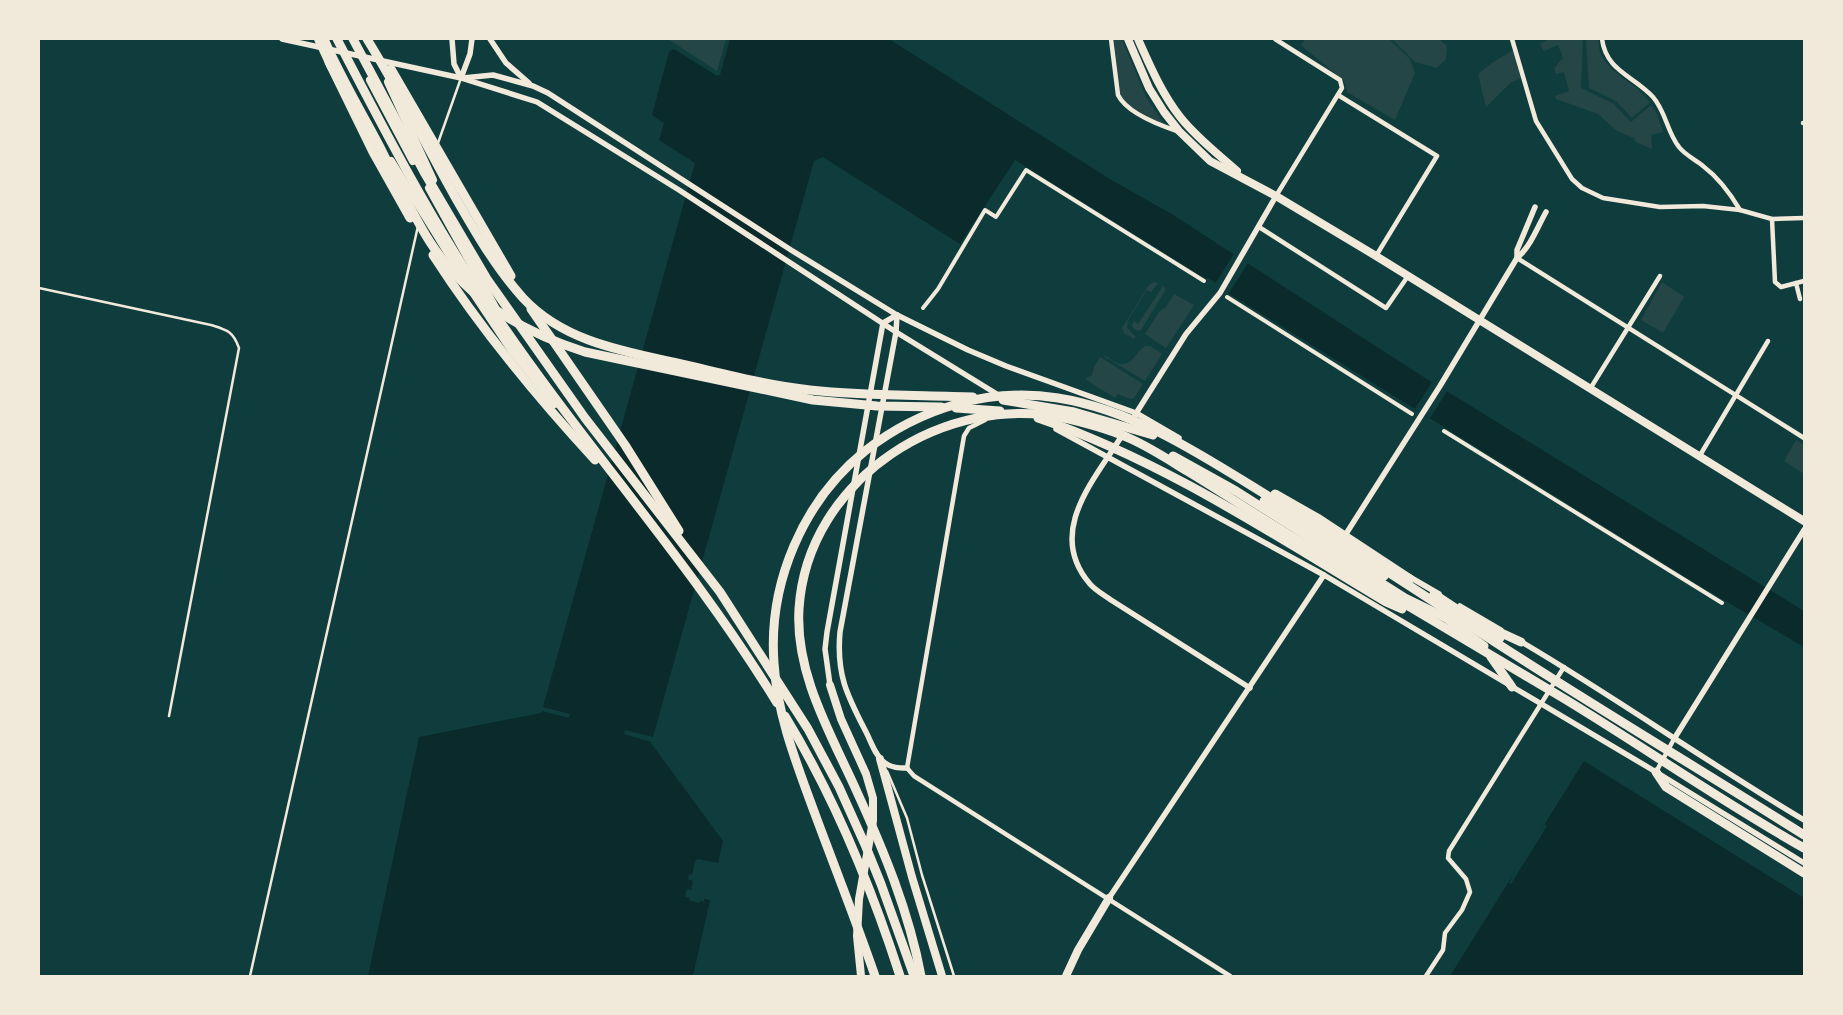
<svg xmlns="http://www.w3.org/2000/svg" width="1843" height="1015" font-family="Commissioner,sans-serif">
<rect width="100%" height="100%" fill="#0f3d3e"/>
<!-- green -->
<g fill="#244646">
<polygon points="668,39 726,39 717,71"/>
<polygon points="1114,39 1122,39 1146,97 1166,127 1125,103 1119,92"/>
<polygon points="1305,39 1389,39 1410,59 1415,73 1395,120 1347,92 1344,81 1301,45"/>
<polygon points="1392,39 1439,39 1447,46 1446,59 1437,68 1415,62"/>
<polygon points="1549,39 1581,39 1583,41 1581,88 1614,104 1631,122 1651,105 1656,112 1663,132 1651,135 1652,149 1636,142 1634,138 1617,131 1598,114 1556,99 1555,96 1569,91 1564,72 1556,74 1554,68 1563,58 1558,45 1544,51 1540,44"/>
<polygon points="1598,39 1600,52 1606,63 1621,77 1637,88 1650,102 1632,118 1616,101 1589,88 1586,40"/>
<polygon points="1513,50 1521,78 1510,83 1486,107 1478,74 1492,63"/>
<polygon points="1154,282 1158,283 1151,292 1147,290 1128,320 1127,328 1136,337 1134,339 1124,333 1122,328 1149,285"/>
<polygon points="1662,282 1684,297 1663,333 1641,320"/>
<polygon points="1163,286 1166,289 1141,330 1138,331 1133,328 1132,325 1134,321 1138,324"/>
<polygon points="1174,294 1194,305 1166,348 1145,334 1159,312 1166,307"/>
<path d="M 1145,346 L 1150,346 L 1162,354 L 1145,381 L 1102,355 C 1108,356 1113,362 1120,364 C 1133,366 1136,351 1145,346 Z"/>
<polygon points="1100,357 1143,384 1134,398 1130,399 1118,394 1115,398 1085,379 1092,375 1094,367"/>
<polygon points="1796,440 1804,445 1804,474 1784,461"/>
</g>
<!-- water -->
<g fill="#0a2a2b">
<polygon points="730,39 889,39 1113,181 1170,213 1422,376 1804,611 1804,647 1695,583 1228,293 1229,291 1208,278 1206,279 1015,160 960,244 823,157 814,161 653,737 625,730 624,734 651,742 651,743 723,841 718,863 698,859 695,861 692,875 689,874 688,879 693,881 691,890 687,889 685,897 690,898 689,900 699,903 700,901 704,902 704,899 710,900 693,976 368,976 419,737 541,713 542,711 569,718 570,714 543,707 695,163 659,140 664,123 652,115 669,52 674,49 717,76 720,75"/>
<polygon points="1584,761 1804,898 1804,976 1450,976"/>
</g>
<!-- pier -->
<g fill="#0f3d3e">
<polygon points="1234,254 1248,263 1229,293 1215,284"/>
<polygon points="1432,382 1447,391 1430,418 1415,409"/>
<polygon points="1545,824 1547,826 1511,884 1509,883 1519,864"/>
</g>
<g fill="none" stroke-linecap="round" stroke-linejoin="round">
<!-- service -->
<g stroke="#f1e9da" stroke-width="2.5">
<polyline points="438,143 461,78"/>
<path d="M 39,288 L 211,325 C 227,330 233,331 239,348 L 169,716"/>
<polyline points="887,771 907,818 922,875 954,976"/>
<polyline points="250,976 418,226"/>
</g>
<!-- pedestrian -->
<g stroke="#f1e9da" stroke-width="4">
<polyline points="1227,297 1412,414"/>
<polyline points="923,308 938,289 985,210 996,217 1026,170 1204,281"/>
<polyline points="1444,431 1722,603"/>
</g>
<!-- minor -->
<g stroke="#f1e9da" stroke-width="4.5">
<path d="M 1111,39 L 1118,95 C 1127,113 1159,125 1177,131"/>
<polyline points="1275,39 1340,80 1342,88 1276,196"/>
<polyline points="1512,39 1536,121 1572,179 1582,188 1603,198 1660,207 1703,206 1740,210 1772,219 1804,218"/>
<path d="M 1602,39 C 1606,71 1634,76 1653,97 C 1666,112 1667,132 1679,147 C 1685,155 1696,160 1703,166 C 1719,178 1730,193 1740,210"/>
<polyline points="1338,95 1437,156 1376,256"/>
<polyline points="1803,123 1804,123"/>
<polyline points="1772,219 1775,282 1781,287 1804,281"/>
<polyline points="1259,227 1386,308 1408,276"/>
<polyline points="1517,258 1804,438"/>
<polyline points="1796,283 1800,299"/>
<polyline points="1590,389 1660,276"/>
<polyline points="985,420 969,428 964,436 907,768 914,776 1230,976"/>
<polyline points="1699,457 1768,341"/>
<polyline points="1656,772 1674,739"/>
<polyline points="1426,976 1443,950 1445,933 1462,910 1470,892 1466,879 1448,858 1449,851 1564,667"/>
</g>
<!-- tertiary -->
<g stroke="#f1e9da" stroke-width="5.5">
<polyline points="282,39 461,78 537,102 679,190 896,332 1000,396"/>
<polyline points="452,39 454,64 461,78"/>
<polyline points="490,39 506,63 529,83"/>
<polyline points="461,78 470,54 472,39"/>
<polyline points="463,78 493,75 533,86 548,93 791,250 897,315 968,350 1006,366 1136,413 1179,438"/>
<polyline points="1517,258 1517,250 1535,207"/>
<path d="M 897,315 L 896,332 L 840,632 C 836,676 848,697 867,734 C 872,744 876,757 885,763 C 892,768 899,768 907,768"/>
<polyline points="1135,415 1186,334 1220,293 1276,196"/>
<polyline points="1056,429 1324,575 1656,772 1804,863"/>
<path d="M 1123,434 C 1095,479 1045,532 1090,584 C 1095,590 1104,595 1111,600 L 1250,688"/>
<path d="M 1344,537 L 1440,386 L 1517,258 C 1531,246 1537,228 1546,212"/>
<polyline points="1408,576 1439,594"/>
<polyline points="1460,606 1501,630"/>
<path d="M 1520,641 C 1617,698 1708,763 1804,820"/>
<polyline points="830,685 825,649 827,632 883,323 897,315"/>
<polyline points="1674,739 1804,530"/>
<polyline points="1109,898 1324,575"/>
</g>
<!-- primary -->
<g stroke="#f1e9da" stroke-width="8">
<polyline points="1128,39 1149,88 1164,112 1179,131 1210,161 1276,196 1376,256 1804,521"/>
<path d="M 1138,39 C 1150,66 1162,94 1181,118 C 1197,138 1218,154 1237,171"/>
</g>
<!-- trunk -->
<g stroke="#f1e9da" stroke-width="8">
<polyline points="318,39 331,67"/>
<polyline points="370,80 413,161"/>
<polyline points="388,82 433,180"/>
<polyline points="391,161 468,285"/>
<polyline points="429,188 496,309"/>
<polyline points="474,294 512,351 555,404"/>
<polyline points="830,685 841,719 866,774 873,798 873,821 859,899 857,936 861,976"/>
<polyline points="880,759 912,877 942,976"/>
<polyline points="1066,976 1078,950 1109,898"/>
</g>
<!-- motorway -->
<g stroke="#f1e9da" stroke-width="9">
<path d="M 324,39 C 340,76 361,111 380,147 C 396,179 411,212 430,242 C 468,300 520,331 585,352 L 813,400 L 877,406 L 941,407"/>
<path d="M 337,39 C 382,126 428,214 482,296"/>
<polyline points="353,39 424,172 487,279 585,418 720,592 808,729 839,787 866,847 881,884 914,976"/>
<path d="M 367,39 C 398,89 425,143 454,195 C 474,230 495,267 523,298 C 563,341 622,351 677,363 C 721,373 765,385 810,390 C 864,396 919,395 973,397"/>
<polyline points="329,62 373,152 410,218"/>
<polyline points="391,69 511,276"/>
<path d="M 433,255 C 480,328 536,396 595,460"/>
<polyline points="531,309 625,445 679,531"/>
<path d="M 493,311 C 583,445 693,565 777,703"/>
<polyline points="1003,400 1074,412 1153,435"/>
<polyline points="956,408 1000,411"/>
<path d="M 1038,418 C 1162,460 1274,535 1386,602 L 1402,609"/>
<polyline points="1173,456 1236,491 1405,598 1446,618 1484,646"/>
<polyline points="1275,494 1319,519 1410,579"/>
<polyline points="1264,501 1384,576"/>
<polyline points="1434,594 1500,638"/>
<polyline points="1497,631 1521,642"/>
<polyline points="1491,657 1512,687"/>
<path d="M 785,716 C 835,798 871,886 900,976"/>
<polyline points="1656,772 1666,787 1804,873"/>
<path d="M 875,976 C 856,921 835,868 815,814 C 797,765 777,715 774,663 C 768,583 803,501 865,451 C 920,408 989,387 1058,398 C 1140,411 1212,462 1281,504 C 1346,545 1411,586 1475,629 C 1583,700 1695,766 1804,835"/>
<path d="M 921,976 C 909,912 884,851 857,792 C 831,734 795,674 799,609 C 807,479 946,390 1069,419 C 1090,424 1112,430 1131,439 C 1151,448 1169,460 1187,471 C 1227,495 1265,521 1304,544 C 1390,596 1477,646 1563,698 C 1644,747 1722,802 1804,848"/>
</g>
</g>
<!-- border -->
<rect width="1843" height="1015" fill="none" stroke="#f1e9da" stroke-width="80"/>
</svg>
